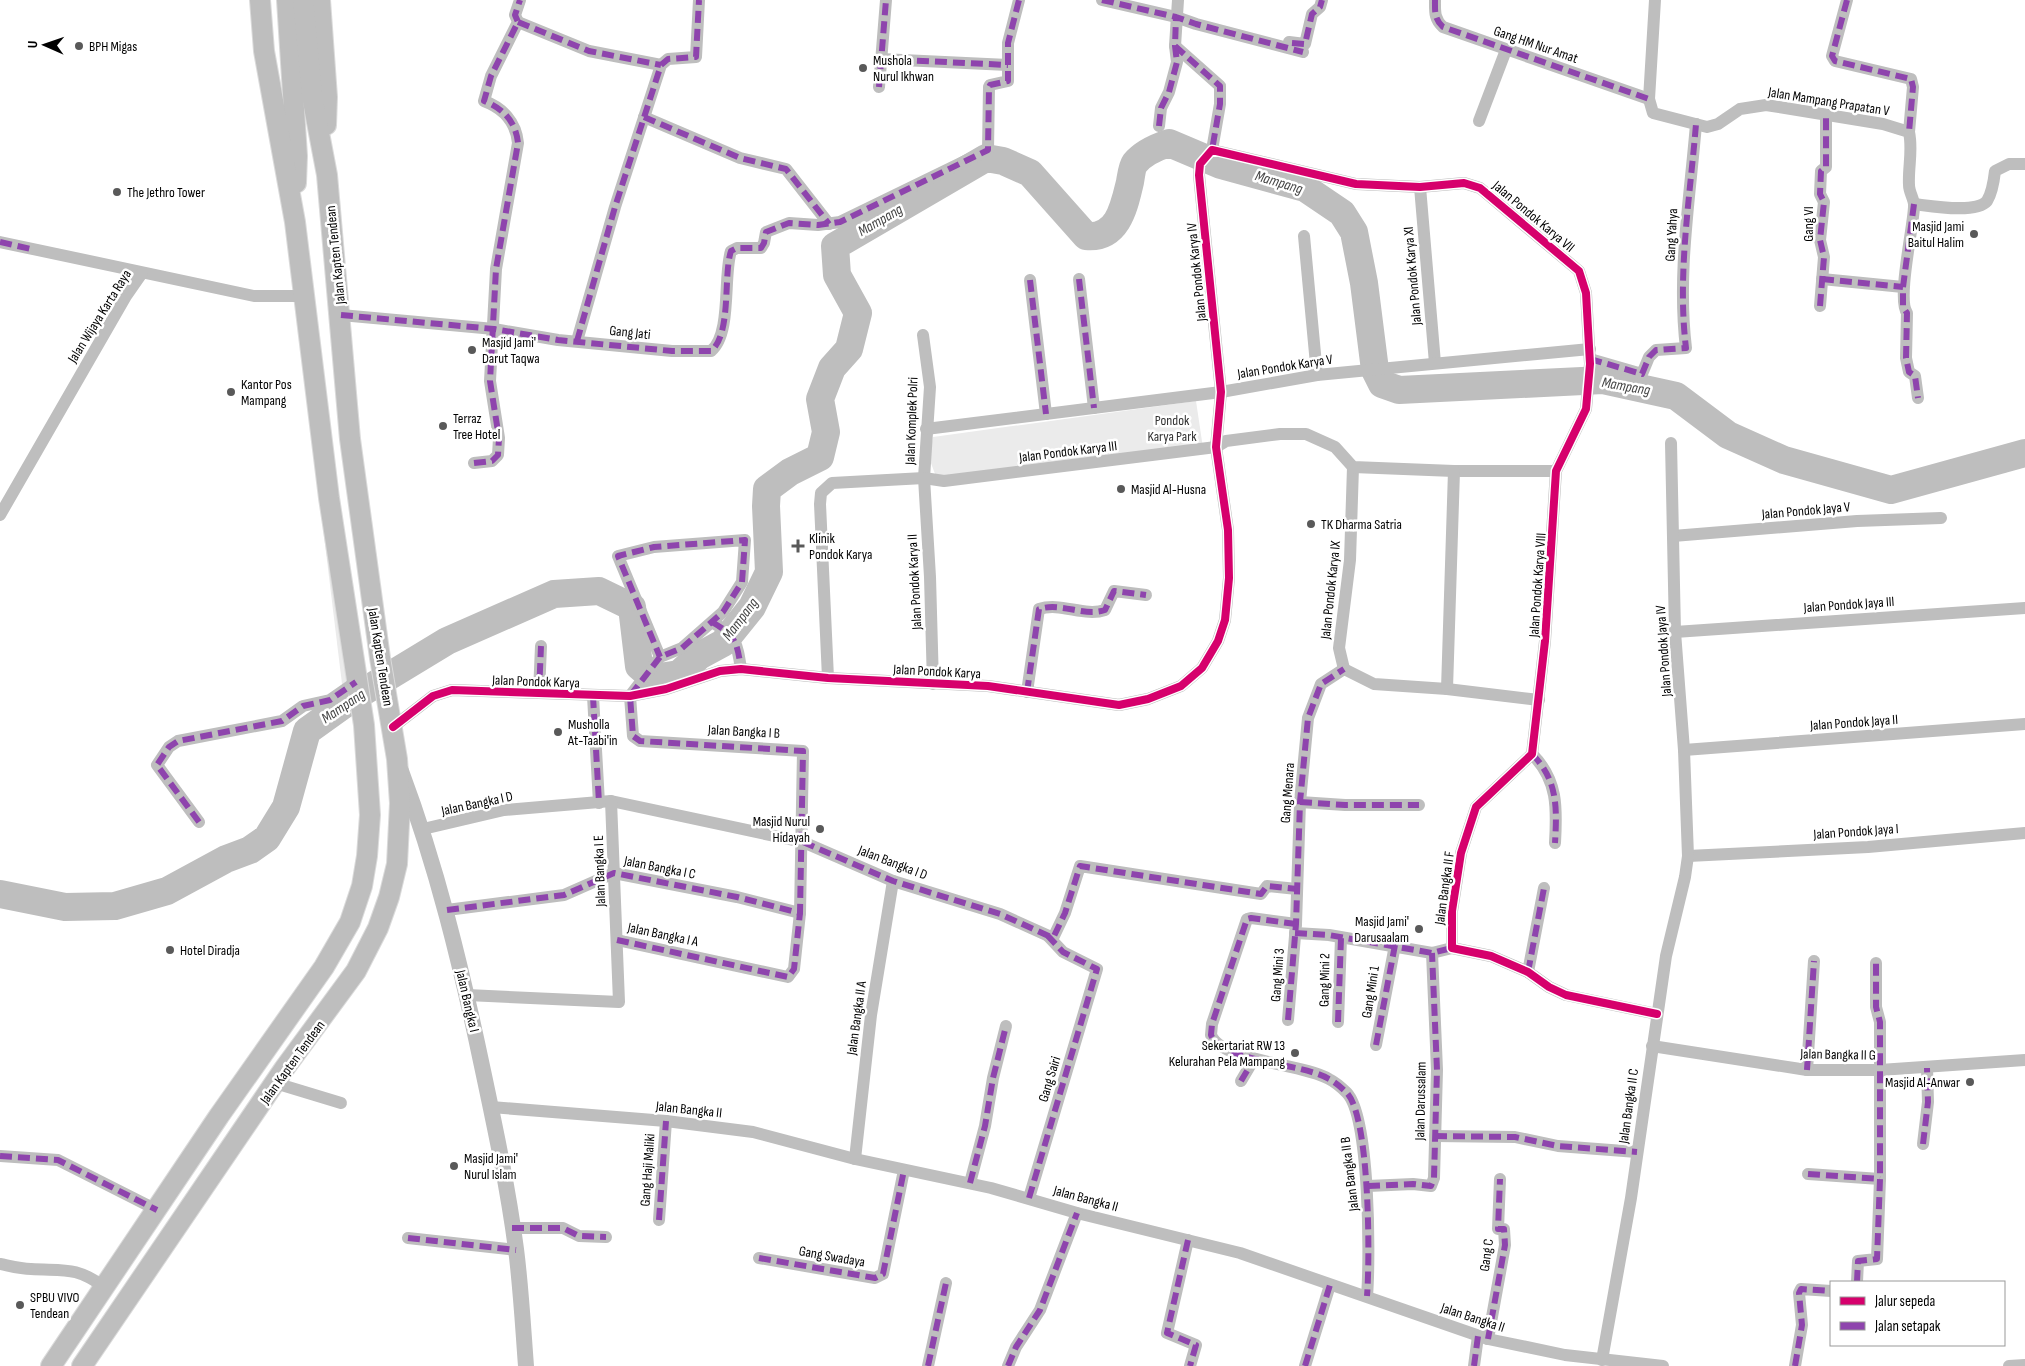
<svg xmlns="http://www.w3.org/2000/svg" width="2025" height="1366" font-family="'Sofia Sans Condensed',sans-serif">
<rect width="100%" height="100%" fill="#fff"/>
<!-- green -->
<g fill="#ebebeb">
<polygon points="1196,401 1203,448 937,479 929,458 933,437"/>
<polygon points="320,503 356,682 343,692"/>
</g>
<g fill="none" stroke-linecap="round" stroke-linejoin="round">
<!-- river -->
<path stroke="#bebebe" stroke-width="28" d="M 0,894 L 65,907 L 115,906 L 167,891 L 226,859 L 250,850 L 267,838 L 286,807 L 307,731 L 353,698 L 447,641 L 554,594 L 599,591 L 632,607 L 639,666 L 653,678 L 679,674 L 699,656 L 723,643 L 752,607 L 769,572 L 766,506 L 767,489 L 790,472 L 820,457 L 826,432 L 820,399 L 832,368 L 849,349 L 858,313 L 837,275 L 835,246 L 986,158 L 1003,161 L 1030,173 L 1086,236 C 1118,239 1124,207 1130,182 C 1131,176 1132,167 1135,163 C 1143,153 1157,147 1169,143 L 1221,165 L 1305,188 L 1342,213 L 1354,232 L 1364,283 L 1375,370 L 1382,384 L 1399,390 L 1603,380 L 1676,396 L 1728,435 L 1784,460 L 1891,490 L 2025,453"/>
<defs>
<g id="primary">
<polyline points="287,0 297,156 296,183"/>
<polyline points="320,0 327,97 326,125"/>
<polyline points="51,1366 219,1116 324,967 350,922 362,886 367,856 370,815 364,725 329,498 295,222 264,51 260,0"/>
<polyline points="82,1366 284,1069 356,971 378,928 389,897 397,864 400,803 397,759 380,658 350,439 327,175 312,96 303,0"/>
</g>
</defs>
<!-- primary casing -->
<use href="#primary" stroke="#dbdbdb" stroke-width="22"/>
<!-- minor -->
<g stroke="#bebebe" stroke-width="12">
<polyline points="1102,0 1176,17 1196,24 1303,52"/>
<path d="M 1435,0 C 1435,11 1434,19 1443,27 L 1649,99"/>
<path d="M 1655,0 L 1649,99 L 1653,113 L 1707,127 L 1718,124 L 1740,109 L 1766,105 L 1883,124 L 1909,132 C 1913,150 1908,167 1909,185 C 1909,193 1915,200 1914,207 C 1913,229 1897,299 1907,313 L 1906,358 L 1909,372 L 1915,376 L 1918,398"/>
<polyline points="1847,0 1832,56 1835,61 1911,79 1913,87 1909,132"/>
<polyline points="518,22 589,51 661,65"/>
<polyline points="1289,42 1305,44 1312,14 1320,7 1322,0"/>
<polyline points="1175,46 1220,86 1220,104 1212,150"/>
<polyline points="881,59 1008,65"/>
<polyline points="879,87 886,0"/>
<polyline points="644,117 740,158 786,169 829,224"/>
<polyline points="1479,121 1506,50"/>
<polyline points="1159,126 1161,108 1169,92 1177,62 1175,46 1178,0"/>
<polyline points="1420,187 1435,363"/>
<path d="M 1914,204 C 1931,206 1976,214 1987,201 C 1992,193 1994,180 1995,171 L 2009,164 L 2025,164"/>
<polyline points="1304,236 1317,375"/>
<polyline points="0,242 254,296 303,296"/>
<polyline points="1079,279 1094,408"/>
<polyline points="1822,279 1903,287"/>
<polyline points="1030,280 1046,414"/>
<polyline points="1820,306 1824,257 1820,240 1824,202 1820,194 1821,171 1826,167 1826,115"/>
<path d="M 341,315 L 494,329 L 558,340 L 672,351 L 711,351 C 732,334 723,275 731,251 L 737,248 L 761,248 L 764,243 L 766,232 L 789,223 L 818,225 L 840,222 L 988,150 L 989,87 L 990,85 L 1008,81 L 1008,43 L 1019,0"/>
<polyline points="923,335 930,387 924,478 930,577 933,684"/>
<polyline points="577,341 615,207 661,65 668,59 696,57 699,0"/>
<path d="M 1590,359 L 1642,374 L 1649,357 L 1656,350 L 1686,348 C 1677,274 1690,198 1696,124"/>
<polyline points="926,429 1221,392 1317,375 1590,349"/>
<path d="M 474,463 L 492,461 L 498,455 L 499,438 L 490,381 L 496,269 L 518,143 C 516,122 503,108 484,101 L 491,76 L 518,22 L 515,15 L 520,0"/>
<polyline points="0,515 126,296 142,273"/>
<polyline points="1673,536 1857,521 1941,518"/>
<path d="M 712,622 C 736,636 737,642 741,669"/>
<polyline points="1675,632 2025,608"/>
<polyline points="1344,669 1339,648 1350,560 1353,467"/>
<polyline points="1344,669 1374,684 1447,689 1539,700"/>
<polyline points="828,678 820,504 821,493 832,483 924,478 944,481 1216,447 1226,441 1280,434 1306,434 1335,447 1353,467 1454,471 1556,471"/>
<polyline points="1447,689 1454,471"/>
<path d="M 1027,692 L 1039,609 C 1061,602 1084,617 1105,610 L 1114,591 L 1146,595"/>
<polyline points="539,693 541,646"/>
<polyline points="593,696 599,803"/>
<polyline points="393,727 433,696 452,690 630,696 666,689 720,671 741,669 828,678 988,686 1119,705 1148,699 1181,686 1202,668 1218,641 1225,620 1229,578 1228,530 1216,447 1221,392 1199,175 1200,164 1212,150 1356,184 1420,187 1464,183 1480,188 1579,271 1586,293 1590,364 1586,409 1556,471 1545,641 1532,754 1476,807 1461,853 1452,911 1452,948 1491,956 1528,972 1549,987 1566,995 1657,1014"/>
<polyline points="1684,750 2025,724"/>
<path d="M 1532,754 C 1558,780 1557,808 1555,843"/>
<polyline points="1300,802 1345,805 1419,805"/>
<polyline points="199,822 157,765 169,747 178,741 282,721 303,706 330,700 356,682"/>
<polyline points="423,829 504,810 611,801 803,842 893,881 1000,914 1051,937 1054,936 1065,913 1080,866 1261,894 1267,886 1297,889"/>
<polyline points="1688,856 1868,847 2025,833"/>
<polyline points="447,910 564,895 614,873 737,897 800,913 803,751 640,741 633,736 630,696 660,657 682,648 723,612 742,582 745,540 654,547 618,556 660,657"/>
<path d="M 1296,924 L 1251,918 L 1247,919 L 1212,1024 L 1211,1035 C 1222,1062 1303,1063 1329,1079 C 1335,1082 1342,1088 1347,1093 C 1370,1118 1370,1260 1367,1296"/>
<polyline points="1295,933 1329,935 1432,953 1452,948"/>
<polyline points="617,940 788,977 794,969 800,913"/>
<polyline points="1528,972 1544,888"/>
<polyline points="467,995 619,1002 611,801"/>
<polyline points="1288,1020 1296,924 1300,802 1308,718 1321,684 1344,669"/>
<polyline points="1338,1022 1341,938"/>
<polyline points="1376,1045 1395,945"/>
<polyline points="1652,1046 1807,1070 1880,1070 2025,1060"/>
<polyline points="1807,1070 1814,961"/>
<polyline points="1241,1081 1254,1059"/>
<polyline points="275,1083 341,1103"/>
<polyline points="491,1107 666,1121 753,1132 855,1159 991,1188 1077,1213 1240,1253 1488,1339 1565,1355 1663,1366"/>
<polyline points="1435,1136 1515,1137 1558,1146 1637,1152"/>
<polyline points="1923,1144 1928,1102 1927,1068"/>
<polyline points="0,1156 58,1160 157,1210"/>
<polyline points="855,1159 871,1015 893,881"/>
<polyline points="1808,1174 1880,1179"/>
<polyline points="970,1183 985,1126 993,1078 1006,1026"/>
<polyline points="1368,1186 1413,1184 1431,1186 1434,1178 1437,1070 1432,953"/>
<polyline points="1029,1198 1097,969 1063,952 1048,936"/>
<polyline points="659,1220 666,1121"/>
<polyline points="512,1228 563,1228 579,1236 606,1237"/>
<polyline points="408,1238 516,1250"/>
<polyline points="1188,1240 1167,1333 1196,1345 1190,1366"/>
<polyline points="759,1258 875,1278 883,1274 904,1170"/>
<path d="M 0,1264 C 10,1266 21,1269 31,1269 C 64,1271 76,1266 104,1287"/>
<polyline points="1857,1282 1858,1261 1877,1259 1880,1179 1880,1022 1876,1007 1876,963"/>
<polyline points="1488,1339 1505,1245 1504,1229 1498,1229 1500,1179"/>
<polyline points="1602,1360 1631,1198 1666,956 1685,877 1688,856 1684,750 1675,632 1671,443"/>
<polyline points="928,1366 946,1283"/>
<polyline points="1008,1366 1016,1347 1040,1310 1077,1213"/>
<polyline points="1305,1366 1330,1285"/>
<polyline points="1474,1366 1478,1336"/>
<polyline points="1795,1366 1802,1325 1799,1293 1801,1289 1831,1291"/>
<polyline points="2009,1366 2025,1365"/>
</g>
<!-- tertiary -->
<path stroke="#bebebe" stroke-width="16" d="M 401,771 C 437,867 461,966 482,1066 C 495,1127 508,1188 516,1249 C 521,1288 523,1327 526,1366"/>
<!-- primary -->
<use href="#primary" stroke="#bebebe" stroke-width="20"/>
<!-- quiet -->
<g stroke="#8e44ad" stroke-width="6" stroke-dasharray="12 6" stroke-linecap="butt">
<polyline points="1102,0 1176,17 1196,24 1303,52"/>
<path d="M 1435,0 C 1435,11 1434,19 1443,27 L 1649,99"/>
<polyline points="1847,0 1832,56 1835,61 1911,79 1913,87 1909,132"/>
<polyline points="518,22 589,51 661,65"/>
<polyline points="1292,43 1305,44 1312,14 1320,7 1322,0"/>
<polyline points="1175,46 1220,86 1220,104 1212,150"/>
<polyline points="881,59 1008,65"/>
<polyline points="879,87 886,0"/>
<polyline points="644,117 740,158 786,169 829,224"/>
<polyline points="1159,126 1161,108 1169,92 1177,62 1175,46 1176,17"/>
<polyline points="1914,204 1903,287 1903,307 1907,313 1906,358 1909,372 1915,376 1918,398"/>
<polyline points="0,242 35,250"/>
<polyline points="1079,279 1094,408"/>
<polyline points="1822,279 1903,287"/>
<polyline points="1030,280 1046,414"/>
<polyline points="1820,306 1824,257 1820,240 1824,202 1820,194 1821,171 1826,167 1826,115"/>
<path d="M 341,315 L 494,329 L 558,340 L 672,351 L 711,351 C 732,334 723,275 731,251 L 737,248 L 761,248 L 764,243 L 766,232 L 789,223 L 818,225 L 840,222 L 988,150 L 989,87 L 990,85 L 1008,81 L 1008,43 L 1019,0"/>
<polyline points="577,341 615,207 661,65 668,59 696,57 699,0"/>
<path d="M 1590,359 L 1642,374 L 1649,357 L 1656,350 L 1686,348 C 1677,274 1690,198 1696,124"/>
<path d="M 474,463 L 492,461 L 498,455 L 499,438 L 490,381 L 496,269 L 518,143 C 516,122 503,108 484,101 L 491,76 L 518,22 L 515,15 L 520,0"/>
<path d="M 712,622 C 736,636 737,642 741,669"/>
<path d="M 1027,692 L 1039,609 C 1061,602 1084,617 1105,610 L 1114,591 L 1146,595"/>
<polyline points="539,693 541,646"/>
<polyline points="593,696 599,803"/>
<path d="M 1532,754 C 1558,780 1557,808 1555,843"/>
<polyline points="1300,802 1345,805 1419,805"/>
<polyline points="199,822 157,765 169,747 178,741 282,721 303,706 330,700 356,682"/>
<polyline points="803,842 893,881 1000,914 1051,937 1054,936 1065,913 1080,866 1261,894 1267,886 1297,889"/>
<polyline points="447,910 564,895 614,873 737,897 800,913 803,751 640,741 633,736 630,696 660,657 682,648 723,612 742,582 745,540 654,547 618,556 660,657"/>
<path d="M 1296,924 L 1251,918 L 1247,919 L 1212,1024 L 1211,1035 C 1222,1062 1303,1063 1329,1079 C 1335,1082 1342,1088 1347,1093 C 1370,1118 1370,1260 1367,1296"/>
<polyline points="1295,933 1329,935 1432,953 1452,948"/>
<polyline points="617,940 788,977 794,969 800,913"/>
<polyline points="1528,972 1544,888"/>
<polyline points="1288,1020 1296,924 1300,802 1308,718 1321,684 1344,669"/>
<polyline points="1338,1022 1341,938"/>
<polyline points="1376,1045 1395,945"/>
<polyline points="1807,1070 1814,961"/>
<polyline points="1241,1081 1254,1059"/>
<polyline points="1435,1136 1515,1137 1558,1146 1637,1152"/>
<polyline points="1923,1144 1928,1102 1927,1068"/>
<polyline points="0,1156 58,1160 157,1210"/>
<polyline points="1808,1174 1880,1179"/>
<polyline points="970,1183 985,1126 993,1078 1006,1026"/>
<polyline points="1368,1186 1413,1184 1431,1186 1434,1178 1437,1070 1432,953"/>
<polyline points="1029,1198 1097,969 1063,952 1048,936"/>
<polyline points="659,1220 666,1121"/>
<polyline points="512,1228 563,1228 579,1236 606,1237"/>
<polyline points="408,1238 516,1250"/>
<polyline points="1188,1240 1167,1333 1196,1345 1190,1366"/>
<polyline points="759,1258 875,1278 883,1274 904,1170"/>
<polyline points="1857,1282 1858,1261 1877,1259 1880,1179 1880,1022 1876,1007 1876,963"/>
<polyline points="1488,1339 1505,1245 1504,1229 1498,1229 1500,1179"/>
<polyline points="928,1366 946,1283"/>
<polyline points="1008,1366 1016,1347 1040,1310 1077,1213"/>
<polyline points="1305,1366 1330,1285"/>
<polyline points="1474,1366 1478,1336"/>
<polyline points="1795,1366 1802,1325 1799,1293 1801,1289 1831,1291"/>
</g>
<defs>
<polyline id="cycleway" points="393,727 433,696 452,690 630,696 666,689 720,671 741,669 828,678 988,686 1119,705 1148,699 1181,686 1202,668 1218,641 1225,620 1229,578 1228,530 1216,447 1221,392 1199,175 1200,164 1212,150 1356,184 1420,187 1464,183 1480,188 1579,271 1586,293 1590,364 1586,409 1556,471 1545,641 1532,754 1476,807 1461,853 1452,911 1452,948 1491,956 1528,972 1549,987 1566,995 1657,1014"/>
</defs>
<!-- cycleway casing -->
<use href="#cycleway" stroke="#fff" stroke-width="11"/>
<!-- cycleway -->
<use href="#cycleway" stroke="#d6006c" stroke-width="8"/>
</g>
<!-- markers -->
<g fill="#595959" stroke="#fff" stroke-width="2">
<circle cx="79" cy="46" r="5"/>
<circle cx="863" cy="68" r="5"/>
<circle cx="117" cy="192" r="5"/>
<circle cx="1974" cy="234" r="5"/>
<circle cx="472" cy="350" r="5"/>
<circle cx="231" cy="392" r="5"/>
<circle cx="443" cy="426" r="5"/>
<circle cx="1121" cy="489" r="5"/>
<circle cx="1311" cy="524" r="5"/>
<path d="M795.5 538.5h5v5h5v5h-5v5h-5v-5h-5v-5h5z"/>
<circle cx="558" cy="732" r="5"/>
<circle cx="820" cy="829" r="5"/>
<circle cx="1419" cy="929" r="5"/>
<circle cx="170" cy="950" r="5"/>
<circle cx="1295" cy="1053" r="5"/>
<circle cx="1970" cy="1082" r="5"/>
<circle cx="454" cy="1166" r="5"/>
<circle cx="20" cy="1305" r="5"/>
</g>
<g text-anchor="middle" stroke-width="5" stroke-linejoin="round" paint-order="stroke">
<!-- street labels -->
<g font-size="14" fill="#000" stroke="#fff">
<text transform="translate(1536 44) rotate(19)" y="5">Gang HM Nur Amat</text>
<text transform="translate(1829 101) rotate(9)" y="5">Jalan Mampang Prapatan V</text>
<text transform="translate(1534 216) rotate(40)" y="5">Jalan Pondok Karya VII</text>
<text transform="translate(1808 224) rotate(-90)" y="5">Gang VI</text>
<text transform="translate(1671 235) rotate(-87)" y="5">Gang Yahya</text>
<text transform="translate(335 255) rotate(-96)" y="5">Jalan Kapten Tendean</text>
<text transform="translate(1196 272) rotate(-96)" y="5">Jalan Pondok Karya IV</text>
<text transform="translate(1412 276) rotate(-95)" y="5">Jalan Pondok Karya XI</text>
<text transform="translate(99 316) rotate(-58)" y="5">Jalan Wijaya Karta Raya</text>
<text transform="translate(630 332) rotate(6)" y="5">Gang Jati</text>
<text transform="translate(1285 366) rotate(-9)" y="5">Jalan Pondok Karya V</text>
<text transform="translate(911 421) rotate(-88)" y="5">Jalan Komplek Polri</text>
<text transform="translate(1068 451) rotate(-7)" y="5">Jalan Pondok Karya III</text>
<text transform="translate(1806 510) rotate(-5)" y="5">Jalan Pondok Jaya V</text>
<text transform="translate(914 582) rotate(-93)" y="5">Jalan Pondok Karya II</text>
<text transform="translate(1537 585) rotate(-86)" y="5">Jalan Pondok Karya VIII</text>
<text transform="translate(1330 590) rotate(-84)" y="5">Jalan Pondok Karya IX</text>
<text transform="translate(1849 604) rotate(-4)" y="5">Jalan Pondok Jaya III</text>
<text transform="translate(1663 651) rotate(-94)" y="5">Jalan Pondok Jaya IV</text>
<text transform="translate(381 657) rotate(81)" y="5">Jalan Kapten Tendean</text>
<text transform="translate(937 671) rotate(3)" y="5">Jalan Pondok Karya</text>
<text transform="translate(536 681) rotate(2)" y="5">Jalan Pondok Karya</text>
<text transform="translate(1854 722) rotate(-4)" y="5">Jalan Pondok Jaya II</text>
<text transform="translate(744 731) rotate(3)" y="5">Jalan Bangka I B</text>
<text transform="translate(1287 793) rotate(-86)" y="5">Gang Menara</text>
<text transform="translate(477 803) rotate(-12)" y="5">Jalan Bangka I D</text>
<text transform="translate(1856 831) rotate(-4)" y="5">Jalan Pondok Jaya I</text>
<text transform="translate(893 862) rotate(21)" y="5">Jalan Bangka I D</text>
<text transform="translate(660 867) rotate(11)" y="5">Jalan Bangka I C</text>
<text transform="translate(599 871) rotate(-92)" y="5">Jalan Bangka I E</text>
<text transform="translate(1444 888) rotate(-82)" y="5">Jalan Bangka II F</text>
<text transform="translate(663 934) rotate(12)" y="5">Jalan Bangka I A</text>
<text transform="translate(1277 975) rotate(-86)" y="5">Gang Mini 3</text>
<text transform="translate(1324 980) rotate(-89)" y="5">Gang Mini 2</text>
<text transform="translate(1370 992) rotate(-81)" y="5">Gang Mini 1</text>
<text transform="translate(468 1001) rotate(77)" y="5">Jalan Bangka I</text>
<text transform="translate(856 1018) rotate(-82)" y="5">Jalan Bangka II A</text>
<text transform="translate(1838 1054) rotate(1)" y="5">Jalan Bangka II G</text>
<text transform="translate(292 1062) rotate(-54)" y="5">Jalan Kapten Tendean</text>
<text transform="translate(1049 1079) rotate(-73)" y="5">Gang Sairi</text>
<text transform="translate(1420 1101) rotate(-89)" y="5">Jalan Darussalam</text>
<text transform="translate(1628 1106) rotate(-82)" y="5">Jalan Bangka II C</text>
<text transform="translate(689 1109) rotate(6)" y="5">Jalan Bangka II</text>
<text transform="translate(647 1170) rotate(-86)" y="5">Gang Haji Maliki</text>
<text transform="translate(1349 1174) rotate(-97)" y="5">Jalan Bangka II B</text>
<text transform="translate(1086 1198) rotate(15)" y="5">Jalan Bangka II</text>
<text transform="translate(1486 1255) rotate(-82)" y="5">Gang C</text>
<text transform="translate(832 1256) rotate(10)" y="5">Gang Swadaya</text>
<text transform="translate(1473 1317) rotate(18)" y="5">Jalan Bangka II</text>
</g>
<!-- poi labels -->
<g font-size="14" fill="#000" stroke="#fff" text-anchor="start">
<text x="89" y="51">BPH Migas</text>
<text x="873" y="65">Mushola<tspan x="873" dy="16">Nurul Ikhwan</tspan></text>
<text x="127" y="197">The Jethro Tower</text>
<text x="1964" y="231" text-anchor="end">Masjid Jami<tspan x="1964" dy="16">Baitul Halim</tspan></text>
<text x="482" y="347">Masjid Jami'<tspan x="482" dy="16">Darut Taqwa</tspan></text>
<text x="241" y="389">Kantor Pos<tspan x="241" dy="16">Mampang</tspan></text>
<text x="453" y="423">Terraz<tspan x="453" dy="16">Tree Hotel</tspan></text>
<text x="1131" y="494">Masjid Al-Husna</text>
<text x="1321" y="529">TK Dharma Satria</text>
<text x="809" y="543">Klinik<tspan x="809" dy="16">Pondok Karya</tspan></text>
<text x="568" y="729">Musholla<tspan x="568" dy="16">At-Taabi'in</tspan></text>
<text x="810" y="826" text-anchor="end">Masjid Nurul<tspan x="810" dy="16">Hidayah</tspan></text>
<text x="1409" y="926" text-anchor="end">Masjid Jami'<tspan x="1409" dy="16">Darusaalam</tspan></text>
<text x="180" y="955">Hotel Diradja</text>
<text x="1285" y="1050" text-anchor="end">Sekertariat RW 13<tspan x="1285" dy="16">Kelurahan Pela Mampang</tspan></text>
<text x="1960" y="1087" text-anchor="end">Masjid Al-Anwar</text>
<text x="464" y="1163">Masjid Jami'<tspan x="464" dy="16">Nurul Islam</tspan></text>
<text x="30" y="1302">SPBU VIVO<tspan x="30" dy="16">Tendean</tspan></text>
</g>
<!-- park labels -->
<g font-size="14" fill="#323232" stroke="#fff">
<text x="1172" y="425">Pondok<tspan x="1172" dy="16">Karya Park</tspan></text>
</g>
<!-- water labels -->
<g font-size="15" font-style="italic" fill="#434343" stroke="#fff">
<text transform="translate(1279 182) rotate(17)" y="5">Mampang</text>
<text transform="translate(880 220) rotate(-30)" y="5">Mampang</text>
<text transform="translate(1626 386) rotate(10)" y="5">Mampang</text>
<text transform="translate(740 619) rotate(-53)" y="5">Mampang</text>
<text transform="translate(343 706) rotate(-34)" y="5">Mampang</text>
</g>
</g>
<!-- legend -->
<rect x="1830" y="1281" width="175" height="65" fill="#ffffff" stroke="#999999"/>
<rect x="1840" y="1297" width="25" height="8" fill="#d6006c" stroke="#999999"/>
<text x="1875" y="1306" font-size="15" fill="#000000">Jalur sepeda</text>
<rect x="1840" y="1322" width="25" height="8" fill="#8e44ad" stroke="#999999"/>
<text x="1875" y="1331" font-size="15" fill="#000000">Jalan setapak</text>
<!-- north arrow -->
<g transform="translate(45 45) rotate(272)" stroke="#ffffff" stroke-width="4" paint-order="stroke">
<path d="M0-4L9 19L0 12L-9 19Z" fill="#000000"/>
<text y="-8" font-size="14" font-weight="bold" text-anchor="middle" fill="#000000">U</text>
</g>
</svg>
